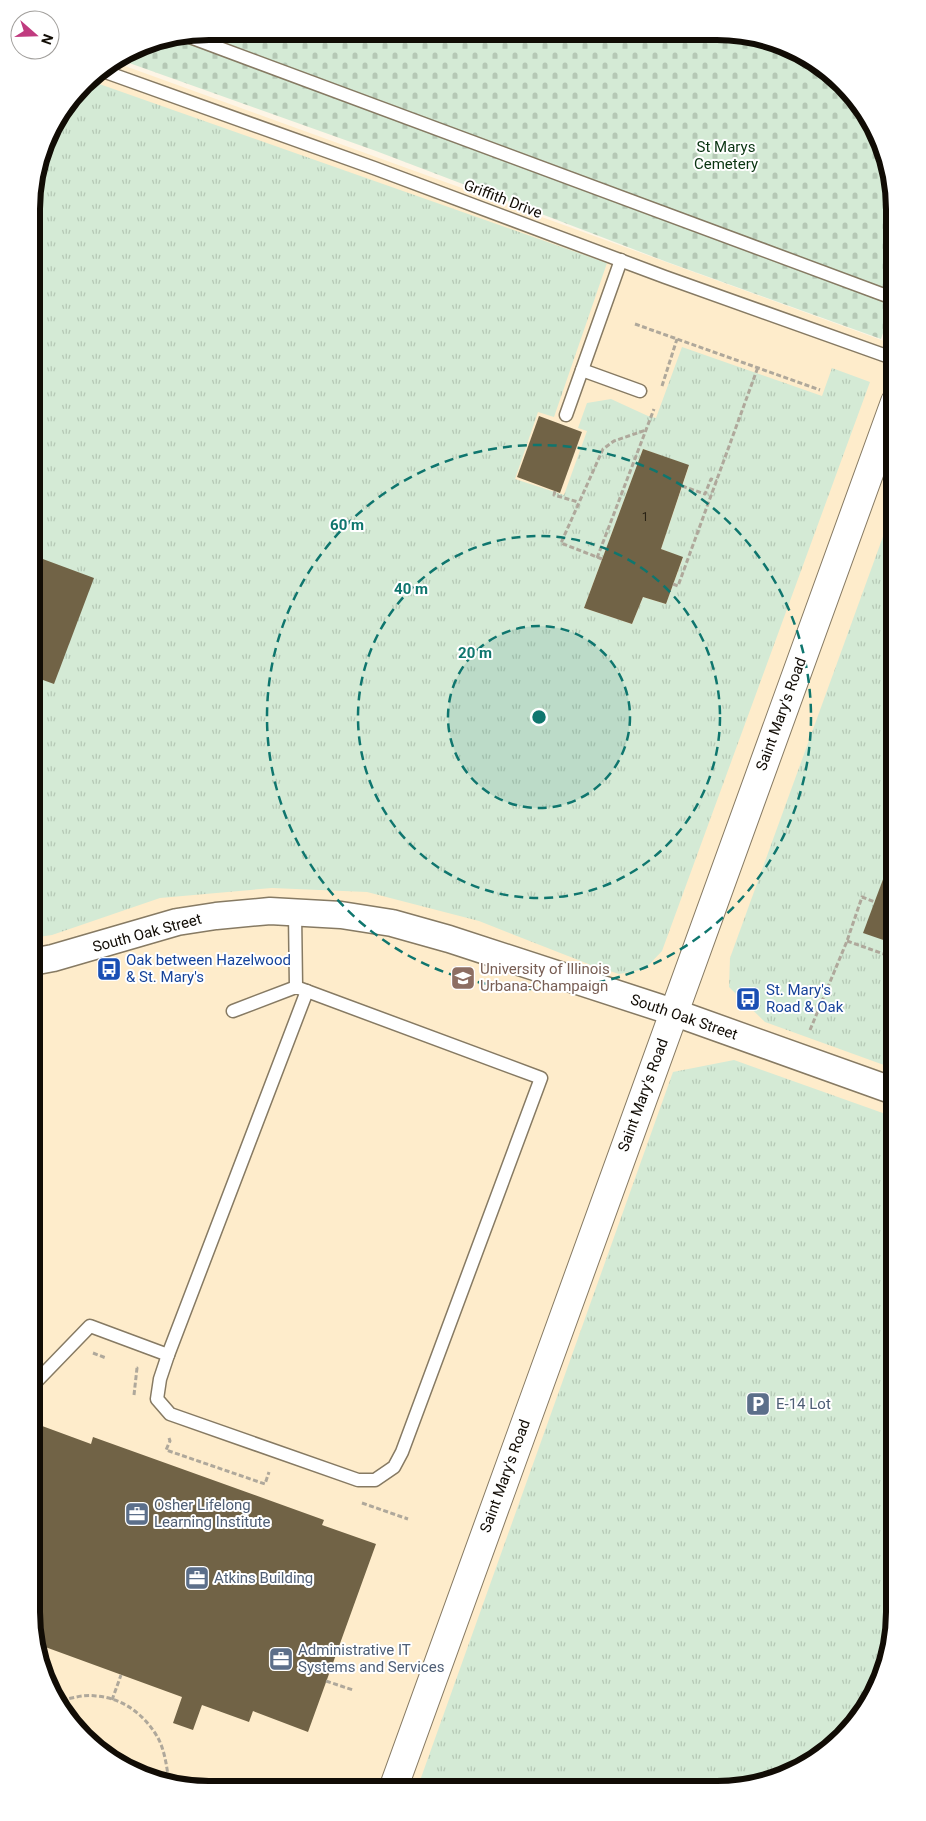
<svg xmlns="http://www.w3.org/2000/svg" width="926" height="1821" font-family="Roboto,sans-serif">
<defs>
<pattern id="grass-tufts" width="24" height="20" patternUnits="userSpaceOnUse" patternTransform="scale(1.25)"><rect width="24" height="20" fill="#d4ead5"/><path d="M3 7l-1-3M5 7V3M7 7l1-3M15 17l-1-3M17 17v-4M19 17l1-3" fill="none" stroke="#b5c8b5"/></pattern>
<pattern id="cemetery-stones" width="16" height="16" patternUnits="userSpaceOnUse" patternTransform="scale(1.25)"><rect width="16" height="16" fill="#d4ead5"/><path d="M2 7V4a2 2 0 0 1 4 0v3zM10 15v-3a2 2 0 0 1 4 0v3z" fill="#b5c8b5"/></pattern>
</defs>
<rect width="100%" height="100%" fill="#fdf5e6"/>
<!-- built -->
<polygon fill="#feeccb" points="114,62 895,345 894,1624 881,1680 858,1720 816,1760 774,1780 717,1790 186,1788 131,1772 92,1746 41,1669 31,1612 33,186 50,130 92,76"/>
<!-- grass -->
<g fill="url(#grass-tufts)" fill-rule="evenodd">
<path d="M 88,80 L 607,263 L 554,417 L 538,412 L 515,479 L 564,495 L 587,431 L 578,428 L 587,403 L 611,399 L 648,416 L 656,418 L 682,347 L 822,396 L 832,368 L 870,382 L 662,951 L 645,969 L 619,974 L 591,965 L 479,921 L 367,892 L 272,888 L 160,898 L 52,935 L 32,938 L 33,186 L 50,130 ZM 643,449 L 689,466 L 661,549 L 683,558 L 666,604 L 643,597 L 632,624 L 584,608 Z"/>
<polygon points="889,520 895,520 895,1069 765,1022 729,987 730,958"/>
<polygon points="734,1060 894,1117 894,1624 881,1680 858,1720 816,1760 774,1780 717,1790 417,1789 673,1072"/>
</g>
<!-- cemetery -->
<polygon fill="url(#cemetery-stones)" points="209,31 751,35 834,76 885,152 895,209 895,297 881,339 667,262 376,151 118,59 141,45"/>
<!-- building -->
<g fill="#716346">
<polygon points="539,416 582,432 560,493 517,477"/>
<polygon points="643,449 689,465 661,549 683,557 666,604 643,597 632,624 584,608"/>
<polygon points="32,555 94,578 54,684 32,676"/>
<polygon points="895,847 895,944 863,933"/>
<polygon points="116,963 119,972 102,975 101,967"/>
<polygon points="34,1423 91,1444 93,1437 324,1520 322,1525 376,1544 308,1732 253,1711 249,1722 202,1705 193,1730 173,1723 182,1697 37,1644 31,1612 31,1430"/>
</g>
<g fill="none" stroke-linecap="round" stroke-linejoin="round">
<defs>
<g id="lane">
<polyline points="187,36 895,299"/>
<polyline points="100,70 374,168 665,277 895,359"/>
<polyline points="582,370 640,391"/>
<polyline points="566,415 621,260"/>
<polyline points="873,461 895,469"/>
<polyline points="295,913 296,987"/>
<polyline points="168,1355 307,991"/>
<polyline points="31,1387 90,1326 168,1355 160,1379 157,1399 170,1414 358,1480 375,1480 394,1467 402,1452 541,1078 296,987 233,1011"/>
</g>
<polyline id="street" points="32,962 53,958 177,922 216,916 270,911 341,915 392,923 449,939 673,1012 894,1091"/>
<polyline id="secondary" points="393,1789 895,402"/>
</defs>
<!-- lane casing -->
<use href="#lane" stroke="#867a63" stroke-width="15"/>
<!-- street casing -->
<use href="#street" stroke="#867a63" stroke-width="29"/>
<!-- secondary casing -->
<use href="#secondary" stroke="#867a63" stroke-width="30"/>
<!-- path -->
<g stroke="#afa89b" stroke-width="3" stroke-dasharray="5 2.5" stroke-linecap="butt">
<polyline points="635,324 820,390"/>
<polyline points="662,386 677,339"/>
<polyline points="682,486 705,494 711,479 717,481"/>
<polyline points="555,491 554,495 578,502"/>
<polyline points="597,558 654,409"/>
<polyline points="602,559 561,543 603,449 614,441 646,430"/>
<polyline points="673,584 678,586 758,367"/>
<polyline points="847,941 895,958"/>
<polyline points="810,1030 847,941 862,897 875,902"/>
<polyline points="93,1353 106,1358"/>
<polyline points="134,1395 137,1368 135,1368"/>
<polyline points="169,1438 170,1441 166,1450 265,1484 269,1472"/>
<polyline points="362,1503 408,1519"/>
<polyline points="326,1681 353,1690"/>
<path d="M 62,1700 C 73,1698 85,1694 96,1696 C 123,1698 145,1715 158,1738 C 165,1751 167,1768 169,1783"/>
<polyline points="112,1700 121,1675"/>
</g>
<!-- lane -->
<use href="#lane" stroke="#fff" stroke-width="12"/>
<!-- street -->
<use href="#street" stroke="#fff" stroke-width="26"/>
<!-- secondary -->
<use href="#secondary" stroke="#fff" stroke-width="28"/>
</g>
<!-- distance rings -->
<circle cx="539" cy="717" r="91" fill="#0f766e" fill-opacity=".12"/>
<g fill="none" stroke="#0f766e" stroke-width="2.5" stroke-dasharray="9 6">
<circle cx="539" cy="717" r="91"/>
<circle cx="539" cy="717" r="181"/>
<circle cx="539" cy="717" r="272"/>
</g>
<!-- icons -->
<defs>
<symbol id="bus-square" viewBox="-11 -11 22 22"><rect x="-9" y="-9" width="18" height="18" rx="4" fill="#1a4fb4" stroke="#fff"/><path d="M-5-6H5V4H4V6H2V4H-2V6H-4V4H-5ZM-3.5-4V0h7V-4ZM-3.5 1.2v1.5H-2V1.2ZM2 1.2v1.5H3.5V1.2Z" fill="#fff"/></symbol>
<symbol id="university-square" viewBox="-11 -11 22 22"><rect x="-9" y="-9" width="18" height="18" rx="4" fill="#8d6e63" stroke="#fff"/><path d="M0-5L7-2L0 1L-7-2ZM-4 1L0 2.5L4 1V4Q0 6-4 4Z" fill="#fff"/></symbol>
<symbol id="parking-square" viewBox="-11 -11 22 22"><rect x="-9" y="-9" width="18" height="18" rx="4" fill="#5c6f8a" stroke="#fff"/><path d="M-3.5-5.5H1a3.5 3.5 0 0 1 0 7H-1V5.5H-3.5ZM-1-3.4V-.6H.8a1.4 1.4 0 0 0 0-2.8Z" fill="#fff"/></symbol>
<symbol id="office-square" viewBox="-11 -11 22 22"><rect x="-9" y="-9" width="18" height="18" rx="4" fill="#5c6f8a" stroke="#fff"/><path d="M-6-3h4V-5.5h4V-3h4V5H-6ZM-1-4.5V-3h2v-1.5ZM-6 0V1H6V0Z" fill="#fff"/></symbol>
</defs>
<g fill-rule="evenodd">
<use href="#bus-square" x="95" y="955" width="28" height="28"/>
<use href="#university-square" x="449" y="964" width="28" height="28"/>
<use href="#bus-square" x="734" y="985" width="28" height="28"/>
<use href="#parking-square" x="744" y="1390" width="28" height="28"/>
<use href="#office-square" x="123" y="1500" width="28" height="28"/>
<use href="#office-square" x="183" y="1564" width="28" height="28"/>
<use href="#office-square" x="267" y="1645" width="28" height="28"/>
</g>
<g text-anchor="middle" stroke-width="4" stroke-linejoin="round" paint-order="stroke">
<!-- number labels -->
<g font-size="12" fill="#292215">
<text x="645" y="521">1</text>
</g>
<!-- park labels -->
<g font-size="15" fill="#093411" stroke="#fff">
<text x="726" y="152">St Marys<tspan x="726" dy="17">Cemetery</tspan></text>
</g>
<!-- street labels -->
<g font-size="15" fill="#110c05" stroke="#fff">
<text transform="translate(503 199) rotate(21)" y="5">Griffith Drive</text>
<text transform="translate(781 714) rotate(-70)" y="5">Saint Mary's Road</text>
<text transform="translate(147 933) rotate(-15)" y="5">South Oak Street</text>
<text transform="translate(684 1017) rotate(19)" y="5">South Oak Street</text>
<text transform="translate(643 1095) rotate(-70)" y="5">Saint Mary's Road</text>
<text transform="translate(505 1476) rotate(-70)" y="5">Saint Mary's Road</text>
</g>
<!-- transit labels -->
<g font-size="15" fill="#164399" stroke="#fff" text-anchor="start">
<text x="126" y="965">Oak between Hazelwood<tspan x="126" dy="17">&amp; St. Mary's</tspan></text>
<text x="766" y="995">St. Mary's<tspan x="766" dy="17">Road &amp; Oak</tspan></text>
</g>
<!-- education labels -->
<g font-size="15" fill="#785e54" stroke="#fff" text-anchor="start">
<text x="480" y="974">University of Illinois<tspan x="480" dy="17">Urbana-Champaign</tspan></text>
</g>
<!-- service labels -->
<g font-size="15" fill="#4e5e75" stroke="#fff" text-anchor="start">
<text x="776" y="1409">E-14 Lot</text>
<text x="154" y="1510">Osher Lifelong<tspan x="154" dy="17">Learning Institute</tspan></text>
<text x="214" y="1583">Atkins Building</text>
<text x="298" y="1655">Administrative IT<tspan x="298" dy="17">Systems and Services</tspan></text>
</g>
</g>
<!-- crop -->
<path d="M0 0H926V1821H0ZM209 40H717A169 169 0 0 1 886 209V1612A169 169 0 0 1 717 1781H209A169 169 0 0 1 40 1612V209A169 169 0 0 1 209 40Z" fill="#fff" fill-rule="evenodd"/>
<path fill="none" stroke="#110c05" stroke-width="6" d="M209 40H717A169 169 0 0 1 886 209V1612A169 169 0 0 1 717 1781H209A169 169 0 0 1 40 1612V209A169 169 0 0 1 209 40Z"/>
<circle cx="539" cy="717" r="8" fill="#0f766e" stroke="#fff" stroke-width="2.5"/>
<g font-size="15" text-anchor="middle" font-weight="bold" fill="#0f766e" stroke="#fff" stroke-width="4" stroke-linejoin="round" paint-order="stroke">
<text x="347" y="530">60 m</text>
<text x="411" y="594">40 m</text>
<text x="475" y="658">20 m</text>
</g>
<!-- north arrow -->
<g transform="translate(35 35) rotate(110)"><circle r="24" fill="#ffffff" stroke="#a09e9b"/>
<path d="M0-4L9 19L0 12L-9 19Z" fill="#c03b7f"/>
<text y="-8" font-size="14" font-weight="bold" text-anchor="middle" fill="#110c05">N</text>
</g>
</svg>
